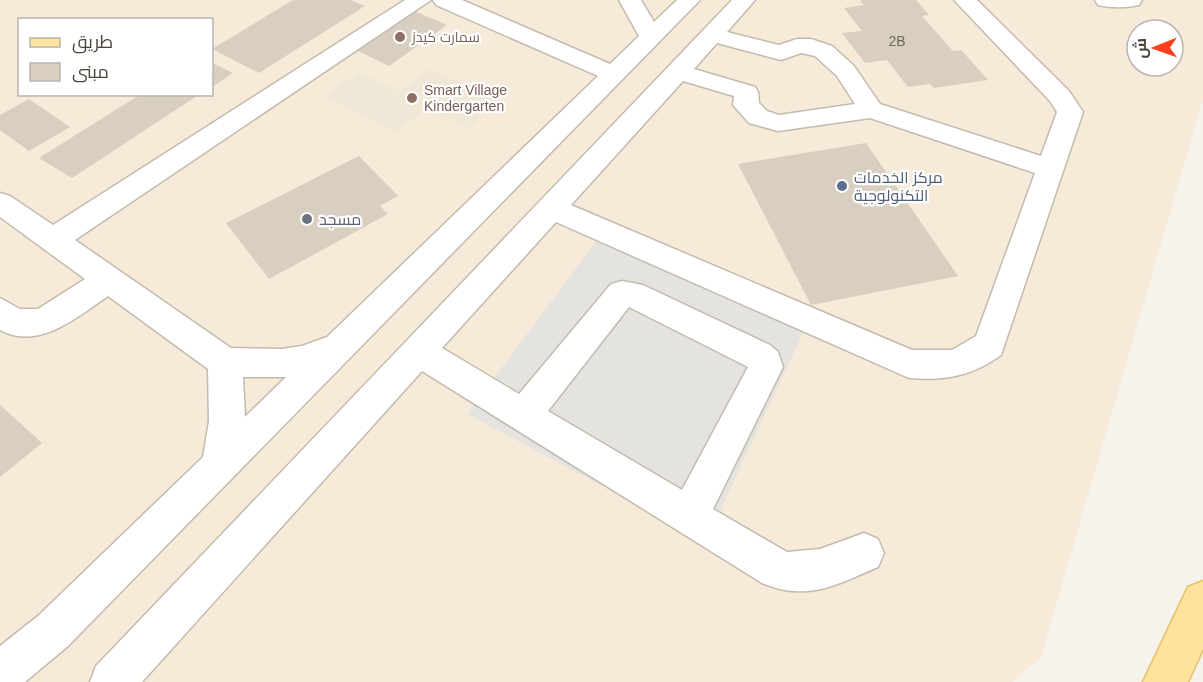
<svg xmlns="http://www.w3.org/2000/svg" width="1203" height="682" font-family="Helvetica,Cairo,sans-serif">
<rect width="100%" height="100%" fill="#f6f3ec"/>
<!-- commercial -->
<path fill="#f7ead8" fill-rule="evenodd" d="M 0,0 L 1203,0 L 1203,99 L 1041,657 L 1012,682 L 0,682 ZM 20,20 L 212,20 L 212,94 L 20,94 ZM 1137,30 L 1173,30 L 1173,66 L 1137,66 Z"/>
<!-- education -->
<polygon fill="#efe8d6" points="430,69 501,101 468,128 427,109 396,132 324,96 359,72 400,91"/>
<!-- parking -->
<polygon fill="#e5e3e0" points="600,236 808,322 706,541 467,414"/>
<!-- building -->
<g fill="#d8cfc1">
<polygon points="293,0 350,0 365,6 259,73 212,49"/>
<polygon points="860,0 916,0 929,15 922,16 953,51 961,50 988,80 934,88 930,84 908,87 887,60 865,63 842,33 862,31 844,8 864,5"/>
<polygon points="412,10 447,25 389,66 352,48"/>
<polygon points="212,63 233,73 212,87"/>
<polygon points="141,94 200,94 72,178 39,158"/>
<polygon points="29,99 70,127 29,151 0,130 0,115"/>
<polygon points="866,143 958,276 811,305 738,164"/>
<polygon points="359,156 398,196 380,206 388,214 269,279 226,223"/>
<polygon points="0,405 42,443 0,477"/>
</g>
<g fill="none" stroke-linecap="round" stroke-linejoin="round">
<defs>
<g id="minor">
<path d="M 405,0 L 431,0 L 75,240 L 231,348 L 282,349 L 302,346 L 327,337 L 598,76 L 436,5 L 433,0 L 462,0 L 610,64 L 639,36 L 619,0 L 641,0 L 654,22 L 677,0 L 700,0 L 68,646 L 25,682 L 0,682 L 0,646 L 38,616 L 203,457 L 209,421 L 208,369 L 108,296 C 77,317 39,351 0,330 L 0,298 L 20,309 L 38,309 L 85,279 L 0,217 L 0,193 L 10,196 L 53,225 ZM 243,377 L 286,377 L 245,417 Z"/>
<path d="M 732,0 L 755,0 L 727,32 L 779,45 L 797,39 L 811,39 L 832,46 L 854,66 L 880,104 L 1041,156 L 1057,112 L 1050,101 L 954,0 L 977,0 L 1069,91 L 1083,112 L 1001,355 C 972,376 945,381 909,378 L 556,222 L 442,348 L 519,394 L 611,284 L 622,281 L 643,285 L 770,345 L 778,352 L 783,367 L 713,509 L 787,552 L 820,549 L 864,533 L 878,539 L 884,553 L 878,567 C 836,585 807,602 762,583 L 422,371 L 142,682 L 90,682 L 96,666 ZM 717,43 L 781,60 L 801,53 L 815,56 L 837,76 L 855,104 L 779,115 L 767,111 L 759,103 L 758,92 L 755,87 L 694,69 ZM 683,81 L 734,96 L 733,105 L 749,123 L 778,131 L 870,118 L 1035,173 L 976,336 L 952,350 L 912,350 L 571,205 ZM 629,307 L 748,367 L 682,490 L 548,411 Z"/>
<path d="M 1095,0 L 1142,0 L 1139,5 C 1126,8 1111,8 1098,5 Z"/>
</g>
<polygon id="major" points="1203,581 1203,649 1188,682 1143,682 1188,587"/>
</defs>
<!-- minor casing -->
<use href="#minor" stroke="#c2bbae" stroke-width="3"/>
<!-- major casing -->
<use href="#major" stroke="#e6c16a" stroke-width="3"/>
<!-- minor -->
<use href="#minor" fill="#fff" fill-rule="evenodd"/>
<!-- major -->
<use href="#major" fill="#ffe39c" fill-rule="evenodd"/>
</g>
<!-- markers -->
<g fill="#8d6e63" stroke="#fff" stroke-width="2">
<circle cx="400" cy="37" r="6"/>
<circle cx="412" cy="98" r="6"/>
</g>
<circle fill="#5c6f8a" stroke="#fff" stroke-width="2" cx="842" cy="186" r="6"/>
<circle fill="#6b7280" stroke="#fff" stroke-width="2" cx="307" cy="219" r="6"/>
<g text-anchor="middle" stroke-width="4.5" stroke-linejoin="round" paint-order="stroke">
<!-- far-education labels -->
<g font-size="14" fill="#785e54" stroke="#fff" text-anchor="start">
<text x="412" y="42">سمارت كيدز</text>
<text x="424" y="95">Smart Village<tspan x="424" dy="16">Kindergarten</tspan></text>
</g>
<!-- number labels -->
<g font-size="14" fill="#6e675b">
<text x="897" y="46">2B</text>
</g>
<!-- service labels -->
<g font-size="16" fill="#4e5e75" stroke="#fff" text-anchor="start">
<text x="854" y="183">مركز الخدمات<tspan x="854" dy="18">التكنولوجية</tspan></text>
</g>
<!-- worship labels -->
<g font-size="16" fill="#5b616d" stroke="#fff" text-anchor="start">
<text x="319" y="225">مسجد</text>
</g>
</g>
<!-- legend -->
<rect x="18" y="18" width="195" height="78" fill="#ffffff" stroke="#b7b4b0" stroke-width="1.5"/>
<rect x="30" y="38" width="30" height="9" fill="#ffe39c" stroke="#b7b4b0" stroke-width="1.5"/>
<text x="72" y="48" font-size="18" fill="#4b4439">طريق</text>
<rect x="30" y="63" width="30" height="18" fill="#d8cfc1" stroke="#b7b4b0" stroke-width="1.5"/>
<text x="72" y="78" font-size="18" fill="#4b4439">مبنى</text>
<!-- north arrow -->
<g transform="translate(1155 48) rotate(269)"><circle r="28" fill="#ffffff" stroke="#b7b4b0" stroke-width="1.5"/>
<path d="M0-4.5L10 22L0 15L-10 22Z" fill="#fc3f1d"/>
<text y="-9" font-size="16" font-weight="bold" text-anchor="middle" fill="#4b4439">ش</text>
</g>
</svg>
